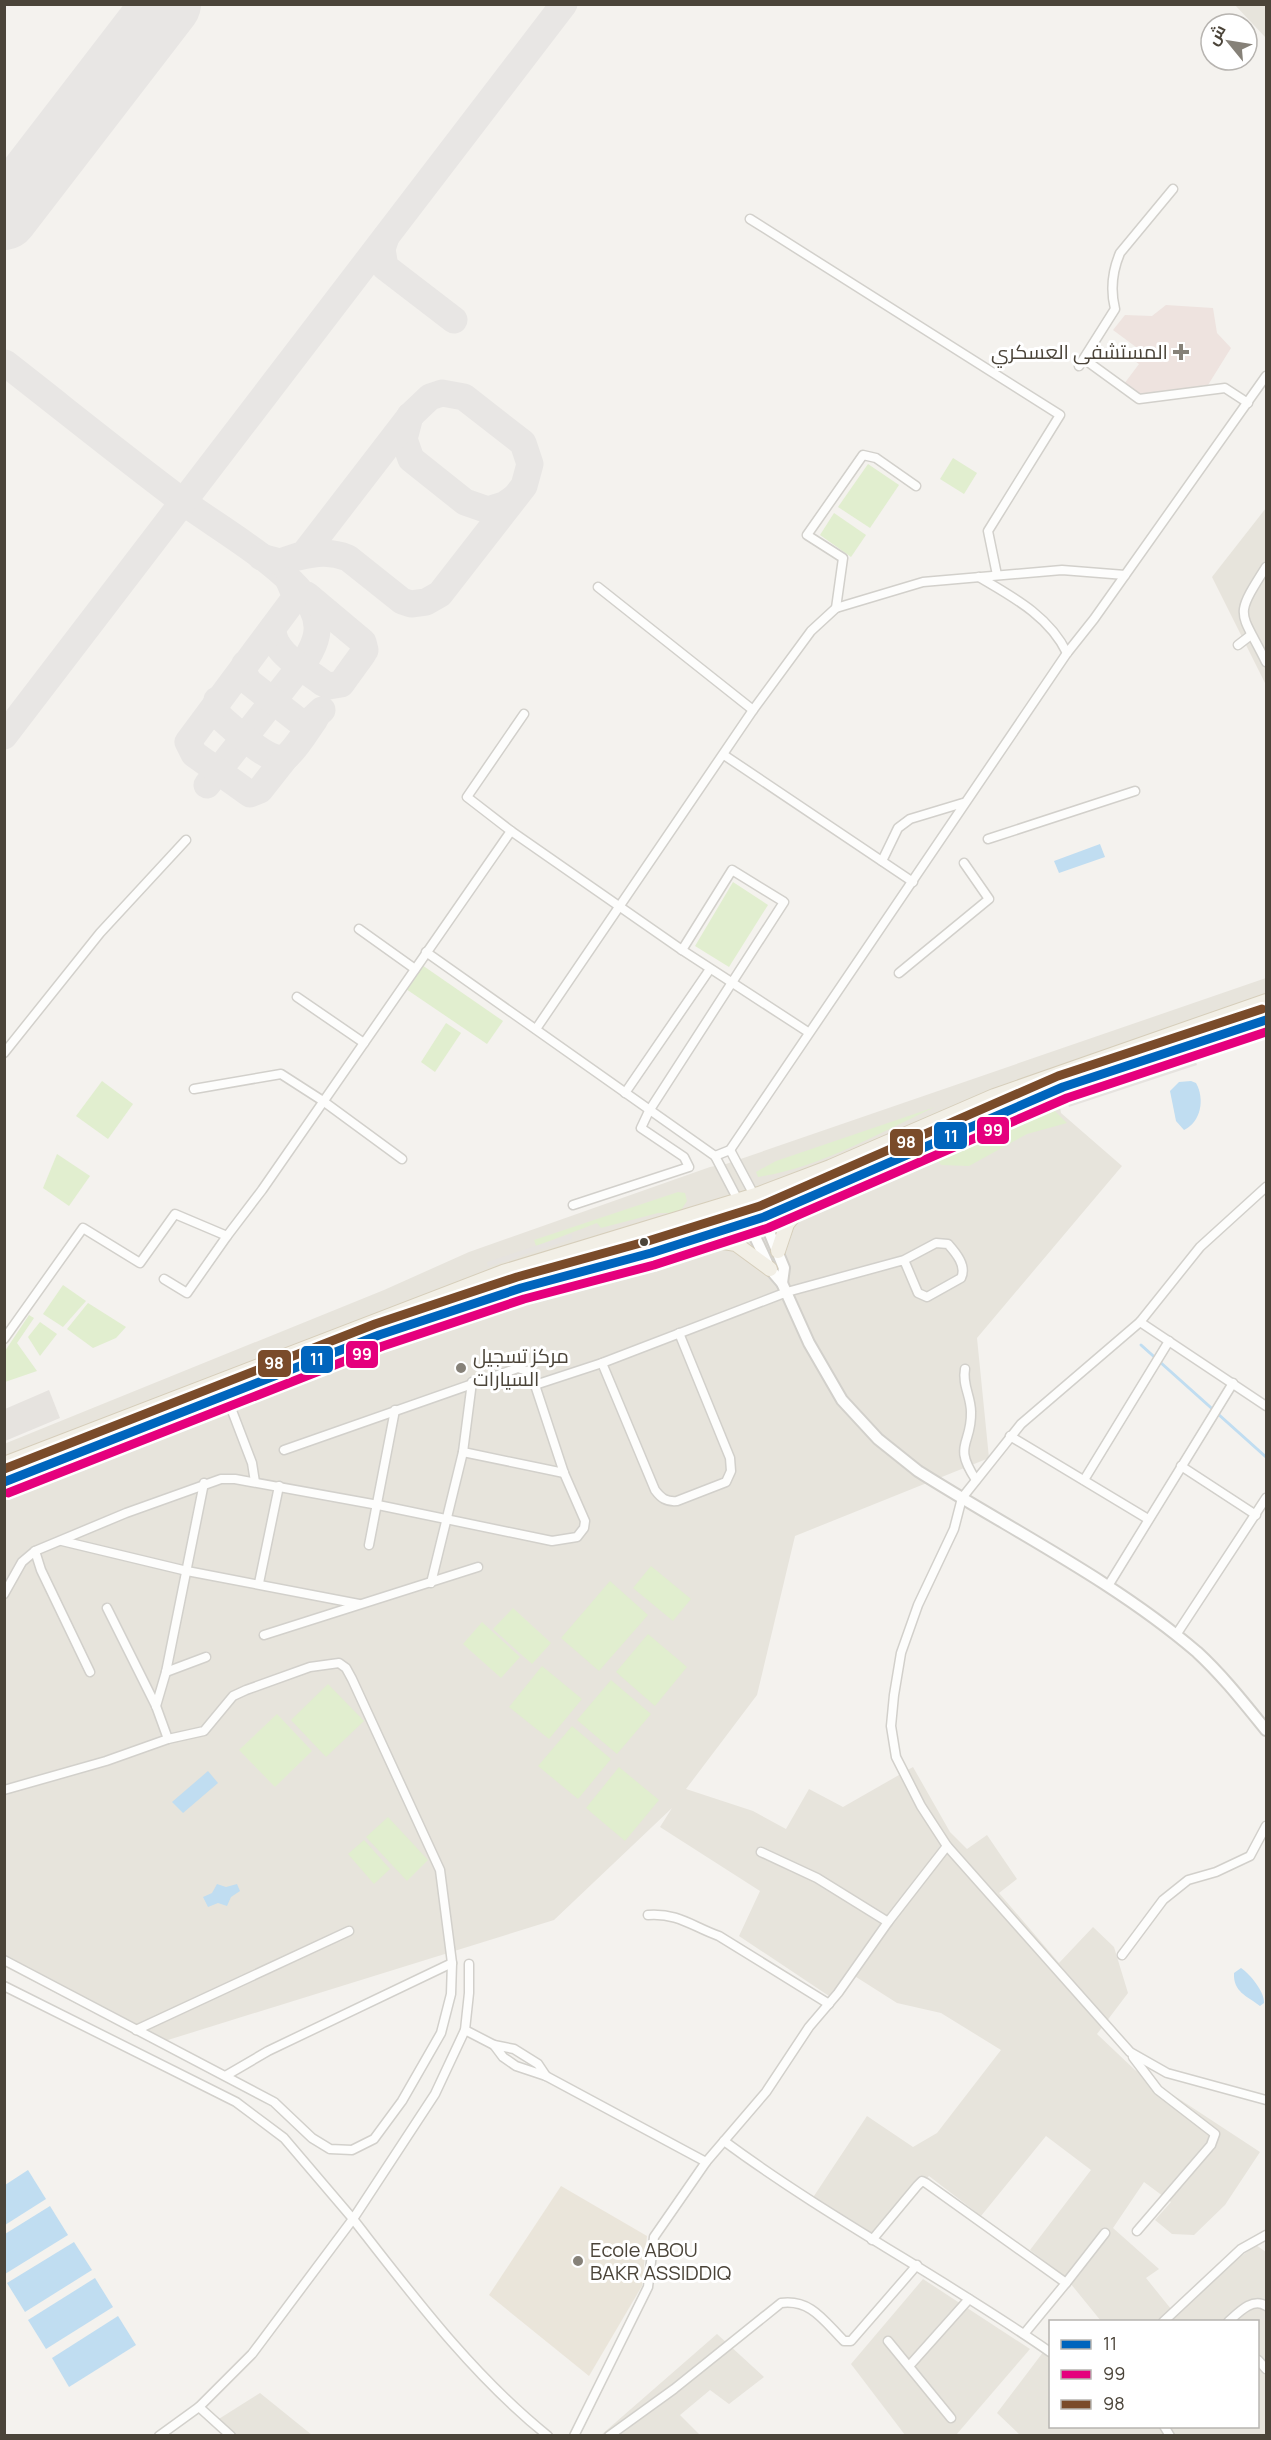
<svg xmlns="http://www.w3.org/2000/svg" width="1271" height="2440" font-family="Manrope,Cairo,sans-serif">
<rect width="100%" height="100%" fill="#f4f2ee"/>
<!-- residential -->
<g fill="#e7e4dc">
<polygon points="1235,5 1266,5 1266,38"/>
<polygon points="1266,508 1266,685 1212,577"/>
<polygon points="1266,978 1266,1014 1056,1084 1061,1113 1122,1166 977,1338 989,1458 795,1536 757,1695 686,1789 753,1811 786,1829 809,1789 843,1807 913,1767 950,1832 967,1849 987,1835 1017,1879 999,1893 1059,1963 1093,1927 1114,1947 1128,1993 1097,2034 1135,2070 1260,2152 1225,2205 1194,2235 1172,2234 1155,2220 1171,2202 1144,2182 1113,2228 1159,2269 1146,2278 1171,2309 1256,2245 1266,2252 1266,2435 1020,2435 997,2413 1050,2343 1050,2426 1258,2426 1258,2322 1101,2321 1066,2278 1030,2250 1091,2170 1046,2136 981,2216 929,2176 872,2237 812,2199 867,2116 913,2147 937,2133 1001,2050 941,2013 897,2003 853,1975 832,1998 739,1936 760,1891 660,1827 672,1808 554,1920 155,2044 5,1967 4,1444 384,1290 469,1252 710,1167 726,1164"/>
<polygon points="923,2279 1030,2349 956,2435 905,2435 851,2364"/>
<polygon points="717,2334 764,2377 729,2404 710,2390 680,2415 700,2435 600,2436"/>
<polygon points="260,2393 312,2435 229,2435 214,2422"/>
</g>
<!-- education -->
<polygon fill="#eae5da" points="561,2186 647,2236 642,2286 589,2376 489,2295"/>
<!-- medical -->
<polygon fill="#eee3df" points="1166,305 1213,308 1217,333 1231,348 1208,385 1139,395 1124,384 1139,364 1129,357 1136,347 1113,330 1125,315 1152,316"/>
<!-- green -->
<g fill="#e1eecf">
<polygon points="953,458 977,473 964,494 940,479"/>
<polygon points="868,464 899,485 870,528 838,507"/>
<polygon points="834,513 866,535 851,557 820,535"/>
<polygon points="733,882 768,905 729,967 695,946"/>
<polygon points="422,965 503,1021 487,1044 406,989"/>
<polygon points="446,1023 461,1033 435,1072 421,1062"/>
<polygon points="102,1081 133,1104 108,1139 76,1116"/>
<path d="M 935,1107 C 879,1133 819,1168 758,1177 L 756,1172 L 776,1161 Z"/>
<polygon points="1032,1107 1055,1111 1067,1123 1027,1134 969,1166 941,1165 933,1153"/>
<polygon points="57,1154 90,1176 69,1206 43,1188"/>
<polygon points="678,1192 685,1193 687,1201 679,1213 658,1213 601,1228 597,1223 536,1246 534,1240"/>
<polygon points="63,1285 86,1301 63,1327 43,1314"/>
<polygon points="88,1303 126,1327 116,1338 93,1348 67,1329"/>
<polygon points="29,1315 34,1318 17,1343 37,1371 5,1382 5,1351"/>
<polygon points="40,1322 57,1334 40,1356 28,1337"/>
<polygon points="651,1566 691,1599 673,1621 633,1588"/>
<polygon points="610,1581 648,1615 599,1671 561,1638"/>
<polygon points="513,1608 551,1643 532,1664 493,1629"/>
<polygon points="482,1622 520,1657 501,1678 463,1644"/>
<polygon points="648,1634 687,1667 655,1706 616,1672"/>
<polygon points="542,1666 582,1699 549,1739 509,1707"/>
<polygon points="611,1680 651,1714 617,1754 577,1720"/>
<polygon points="328,1684 364,1721 326,1757 291,1720"/>
<polygon points="277,1714 312,1751 275,1787 239,1750"/>
<polygon points="572,1726 611,1759 578,1799 538,1766"/>
<polygon points="619,1767 659,1800 625,1841 586,1808"/>
<polygon points="388,1817 428,1860 407,1881 366,1837"/>
<polygon points="364,1840 390,1869 374,1884 348,1854"/>
</g>
<!-- parking -->
<g fill="#e6e3df">
<polygon points="1191,1045 1197,1065 1069,1107 1063,1087"/>
<polygon points="572,1234 572,1239 488,1267 487,1262"/>
<polygon points="49,1390 60,1418 5,1441 5,1409"/>
</g>
<!-- water -->
<g fill="#c0ddf1">
<polygon points="1100,844 1105,857 1059,873 1054,861"/>
<path d="M 1191,1081 L 1196,1083 C 1205,1099 1201,1122 1184,1130 L 1176,1121 L 1170,1091 L 1179,1082 Z"/>
<polygon points="208,1771 218,1783 183,1813 172,1802"/>
<polygon points="217,1884 226,1887 237,1884 240,1891 231,1897 227,1906 218,1903 208,1907 203,1897 212,1893"/>
<path d="M 1241,1968 C 1250,1974 1265,1992 1264,2003 L 1260,2006 C 1247,1996 1233,1992 1234,1973 Z"/>
<polygon points="28,2170 46,2199 5,2225 5,2185"/>
<polygon points="50,2206 68,2235 5,2274 5,2234"/>
<polygon points="74,2242 92,2270 25,2312 7,2283"/>
<polygon points="95,2278 113,2307 46,2349 28,2320"/>
<polygon points="118,2316 136,2345 69,2387 52,2358"/>
</g>
<g fill="none" stroke-linecap="round" stroke-linejoin="round">
<!-- stream -->
<polyline stroke="#c0ddf1" stroke-width="3" points="1141,1345 1266,1457"/>
<!-- taxiway -->
<g stroke="#e8e6e4" stroke-width="27">
<polyline points="386,237 382,249 385,267 454,320"/>
<path d="M 5,363 C 64,409 122,456 182,501 C 218,528 292,569 312,608 C 322,627 316,643 306,659 L 207,785"/>
<polyline points="410,416 404,439 411,459 465,502 488,510 504,505 514,498"/>
<path d="M 261,557 L 280,562 L 304,554 L 411,415 L 430,397 L 442,393 L 464,397 L 523,443 L 530,464 L 524,486 L 440,594 L 426,602 L 411,604 L 402,601 L 348,558 C 330,551 316,553 298,557"/>
<path d="M 273,628 C 271,652 305,669 323,683 L 329,686 L 341,684 L 362,655 L 365,650 L 363,642 L 307,595"/>
<polyline points="245,664 244,674 249,682 300,722 309,722 322,710"/>
<path d="M 217,700 L 216,710 L 220,717 C 232,727 272,767 286,757 C 297,748 307,730 315,719"/>
<polyline points="4,736 564,4"/>
<polyline points="286,757 260,790 250,794 194,754 188,742 292,602 295,595 289,581"/>
</g>
<!-- runway -->
<polyline stroke="#e8e6e4" stroke-width="68" points="4,216 167,4"/>
<defs>
<g id="minor">
<polyline points="750,219 1060,415 988,531 997,575"/>
<polyline points="1084,359 1139,399 1225,388 1248,403"/>
<path d="M 1079,366 L 1115,309 C 1110,289 1112,272 1120,253 L 1173,189"/>
<path d="M 1266,567 C 1233,619 1240,609 1266,662"/>
<path d="M 979,577 C 1013,597 1049,616 1067,653"/>
<polyline points="598,587 753,710"/>
<polyline points="836,608 843,558 807,535 863,455 876,458 916,486"/>
<polyline points="1238,645 1251,635"/>
<polyline points="724,755 913,882"/>
<polyline points="511,831 682,950 808,1032"/>
<polyline points="988,839 1135,791"/>
<polyline points="882,861 898,828 910,819 963,803"/>
<polyline points="359,929 415,969"/>
<polyline points="426,952 715,1156 738,1200"/>
<polyline points="899,973 989,899 964,863"/>
<polyline points="297,997 364,1043"/>
<polyline points="536,1029 753,710 811,631 836,608 923,582 1062,570 1125,575"/>
<polyline points="4,1053 100,933 186,840"/>
<polyline points="194,1089 281,1074 323,1101 402,1159"/>
<polyline points="625,1093 710,969"/>
<polyline points="730,1150 754,1195"/>
<polyline points="715,1156 730,1150 1067,653 1094,619 1266,376"/>
<polyline points="1266,1187 1200,1247 1140,1322 1021,1424 962,1498 954,1529 918,1605 901,1653 894,1695 891,1726 896,1757 921,1806 947,1846 1130,2052 1167,2073 1266,2100"/>
<polyline points="573,1205 689,1167 684,1157 641,1128 649,1111 784,902 732,870 682,950"/>
<polyline points="164,1279 187,1293 227,1236"/>
<polyline points="1140,1322 1266,1406"/>
<polyline points="4,1339 83,1228 140,1263 175,1214 227,1236 262,1190 511,831 467,797 524,714"/>
<path d="M 602,1363 L 655,1490 C 661,1498 666,1502 677,1501 L 726,1482 L 731,1471 L 730,1458 L 679,1333"/>
<path d="M 965,1369 C 962,1385 971,1396 971,1412 C 972,1445 952,1444 976,1480"/>
<polyline points="226,1395 252,1463 255,1482"/>
<polyline points="1010,1436 1148,1519"/>
<path d="M 284,1450 L 518,1368 L 527,1371 L 535,1385 L 602,1363 L 787,1292 L 904,1260 L 936,1243 L 948,1244 C 956,1253 967,1266 961,1278 L 927,1297 L 918,1293 L 904,1260"/>
<polyline points="463,1452 564,1473"/>
<polyline points="1181,1466 1256,1515"/>
<polyline points="1084,1480 1169,1341"/>
<polyline points="62,1541 187,1571 359,1604"/>
<polyline points="369,1545 395,1410"/>
<polyline points="35,1551 41,1570 90,1672"/>
<polyline points="259,1583 279,1486"/>
<polyline points="431,1583 463,1452 472,1382"/>
<polyline points="1108,1586 1233,1383"/>
<polyline points="4,1594 22,1562 35,1551 126,1513 221,1479 235,1479 378,1505 552,1541 577,1537 584,1528 585,1521 564,1473 535,1385"/>
<polyline points="264,1635 478,1567"/>
<polyline points="1176,1635 1266,1498"/>
<polyline points="166,1672 206,1657"/>
<polyline points="156,1706 166,1672 204,1483"/>
<polyline points="4,1790 106,1761 168,1739 156,1706 107,1608"/>
<polyline points="761,1852 817,1878 888,1922"/>
<path d="M 648,1915 C 679,1913 691,1926 719,1936 L 829,2004"/>
<polyline points="1122,1955 1163,1900 1188,1880 1216,1872 1250,1856 1266,1826"/>
<polyline points="4,1960 274,2102 312,2138 330,2149 352,2150 374,2139 402,2101 441,2033 451,1994 452,1963 440,1870 352,1679 346,1668 339,1663 310,1667 246,1690 233,1696 204,1731 168,1739"/>
<polyline points="4,1986 236,2102 284,2138 353,2219 435,2094 465,2030 469,1993 469,1964"/>
<polyline points="136,2030 349,1931"/>
<polyline points="465,2030 494,2045 514,2049 538,2064 546,2076"/>
<polyline points="494,2045 503,2057 516,2066 546,2076 706,2162 766,2092 809,2027 838,1993 888,1922 947,1846"/>
<polyline points="1133,2057 1158,2090 1215,2134 1211,2145 1137,2231"/>
<polyline points="227,2075 268,2051 452,1963"/>
<path d="M 724,2141 C 828,2218 944,2278 1050,2352"/>
<polyline points="872,2240 917,2186 922,2181 926,2183 1066,2283 1024,2334"/>
<polyline points="1066,2283 1105,2233"/>
<polyline points="1163,2322 1241,2249 1266,2235"/>
<path d="M 1228,2322 C 1239,2312 1253,2297 1266,2306"/>
<polyline points="888,2341 951,2418"/>
<polyline points="1258,2360 1266,2369"/>
<polyline points="910,2365 969,2299"/>
<polyline points="199,2407 231,2436"/>
<polyline points="1164,2426 1170,2436"/>
<path d="M 159,2436 L 199,2407 L 252,2354 L 353,2219 C 413,2296 472,2375 548,2436"/>
<polyline points="574,2436 648,2287 654,2237 706,2162"/>
<path d="M 609,2436 L 674,2389 L 781,2303 C 811,2299 824,2321 844,2341 L 851,2341 L 917,2265"/>
</g>
<g id="tertiary">
<polyline points="754,1195 784,1268 782,1283"/>
<path d="M 738,1200 L 770,1269 L 782,1283 L 809,1343 L 842,1400 L 878,1439 L 918,1471 C 1011,1530 1113,1580 1197,1652 C 1223,1676 1244,1703 1266,1730"/>
</g>
<g id="primary">
<polyline points="705,1239 736,1244 770,1269"/>
<polyline points="778,1251 787,1224 805,1202"/>
<polyline points="4,1464 503,1272 759,1194 830,1167 994,1096 1266,1001"/>
<polyline points="4,1482 379,1335 521,1288 651,1253 764,1217 1063,1087 1266,1020"/>
</g>
</defs>
<!-- minor casing -->
<use href="#minor" stroke="#d2d0cb" stroke-width="11"/>
<!-- tertiary casing -->
<use href="#tertiary" stroke="#d2d0cb" stroke-width="14"/>
<!-- primary casing -->
<use href="#primary" stroke="#d6cebb" stroke-width="16"/>
<!-- minor -->
<use href="#minor" stroke="#fdfdfc" stroke-width="8"/>
<!-- tertiary -->
<use href="#tertiary" stroke="#fdfdfc" stroke-width="10"/>
<!-- primary -->
<use href="#primary" stroke="#f2efe6" stroke-width="14"/>
<defs>
<polyline id="bus-1" points="4,1482 379,1335 521,1288 651,1253 764,1217 1063,1087 1266,1020"/>
<polyline id="bus-2" points="8,1493 383,1346 524,1299 654,1265 768,1228 1067,1098 1266,1032"/>
<polyline id="bus-3" points="4,1469 375,1324 517,1277 648,1241 760,1206 1058,1076 1262,1009"/>
</defs>
<!-- bus-1 casing -->
<use href="#bus-1" stroke="#fff" stroke-width="14"/>
<!-- bus-2 casing -->
<use href="#bus-2" stroke="#fff" stroke-width="14"/>
<!-- bus-3 casing -->
<use href="#bus-3" stroke="#fff" stroke-width="14"/>
<!-- bus-1 -->
<use href="#bus-1" stroke="#0065bd" stroke-width="9"/>
<!-- bus-2 -->
<use href="#bus-2" stroke="#e5007d" stroke-width="9"/>
<!-- bus-3 -->
<use href="#bus-3" stroke="#7a4b2a" stroke-width="9"/>
</g>
<!-- markers -->
<g fill="#868178" stroke="#fff" stroke-width="2">
<path d="M1178 343h6v6h6v6h-6v6h-6v-6h-6v-6h6z"/>
<circle cx="461" cy="1368" r="6"/>
<circle cx="578" cy="2261" r="6"/>
</g>
<circle fill="#4b4439" stroke="#fff" stroke-width="2" cx="644" cy="1242" r="5"/>
<g text-anchor="middle" stroke-width="6" stroke-linejoin="round" paint-order="stroke">
<!-- poi labels -->
<g font-size="20" fill="#4b4439" stroke="#fff" text-anchor="start">
<text x="1168" y="359" text-anchor="end">المستشفى العسكري</text>
<text x="473" y="1363">مركز تسجيل<tspan x="473" dy="23">السيارات</tspan></text>
<text x="590" y="2257">Ecole ABOU<tspan x="590" dy="23">BAKR ASSIDDIQ</tspan></text>
</g>
</g>
<g stroke="#fff" stroke-width="2">
<rect x="976" y="1116" width="34" height="29" rx="6" fill="#e5007d"/>
<rect x="933" y="1121" width="35" height="29" rx="6" fill="#0065bd"/>
<rect x="889" y="1128" width="35" height="29" rx="6" fill="#7a4b2a"/>
<rect x="345" y="1340" width="34" height="29" rx="6" fill="#e5007d"/>
<rect x="300" y="1345" width="34" height="29" rx="6" fill="#0065bd"/>
<rect x="257" y="1349" width="35" height="29" rx="6" fill="#7a4b2a"/>
</g>
<g font-size="16" text-anchor="middle" font-weight="bold" fill="#fff">
<text x="993" y="1136">99</text>
<text x="951" y="1142">11</text>
<text x="906" y="1148">98</text>
<text x="362" y="1360">99</text>
<text x="317" y="1365">11</text>
<text x="274" y="1369">98</text>
</g>
<!-- border -->
<rect width="1271" height="2440" fill="none" stroke="#4b4439" stroke-width="12"/>
<!-- legend -->
<rect x="1049" y="2320" width="210" height="108" fill="#ffffff" stroke="#b7b4b0" stroke-width="1.5"/>
<rect x="1061" y="2340" width="30" height="9" fill="#0065bd" stroke="#b7b4b0" stroke-width="1.5"/>
<text x="1103" y="2350" font-size="18" fill="#4b4439">11</text>
<rect x="1061" y="2370" width="30" height="9" fill="#e5007d" stroke="#b7b4b0" stroke-width="1.5"/>
<text x="1103" y="2380" font-size="18" fill="#4b4439">99</text>
<rect x="1061" y="2400" width="30" height="9" fill="#7a4b2a" stroke="#b7b4b0" stroke-width="1.5"/>
<text x="1103" y="2410" font-size="18" fill="#4b4439">98</text>
<!-- north arrow -->
<g transform="translate(1229 42) rotate(300)"><circle r="28" fill="#ffffff" stroke="#b7b4b0" stroke-width="1.5"/>
<path d="M0-4.5L10 22L0 15L-10 22Z" fill="#868178"/>
<text y="-9" font-size="16" font-weight="bold" text-anchor="middle" fill="#4b4439">ش</text>
</g>
</svg>
